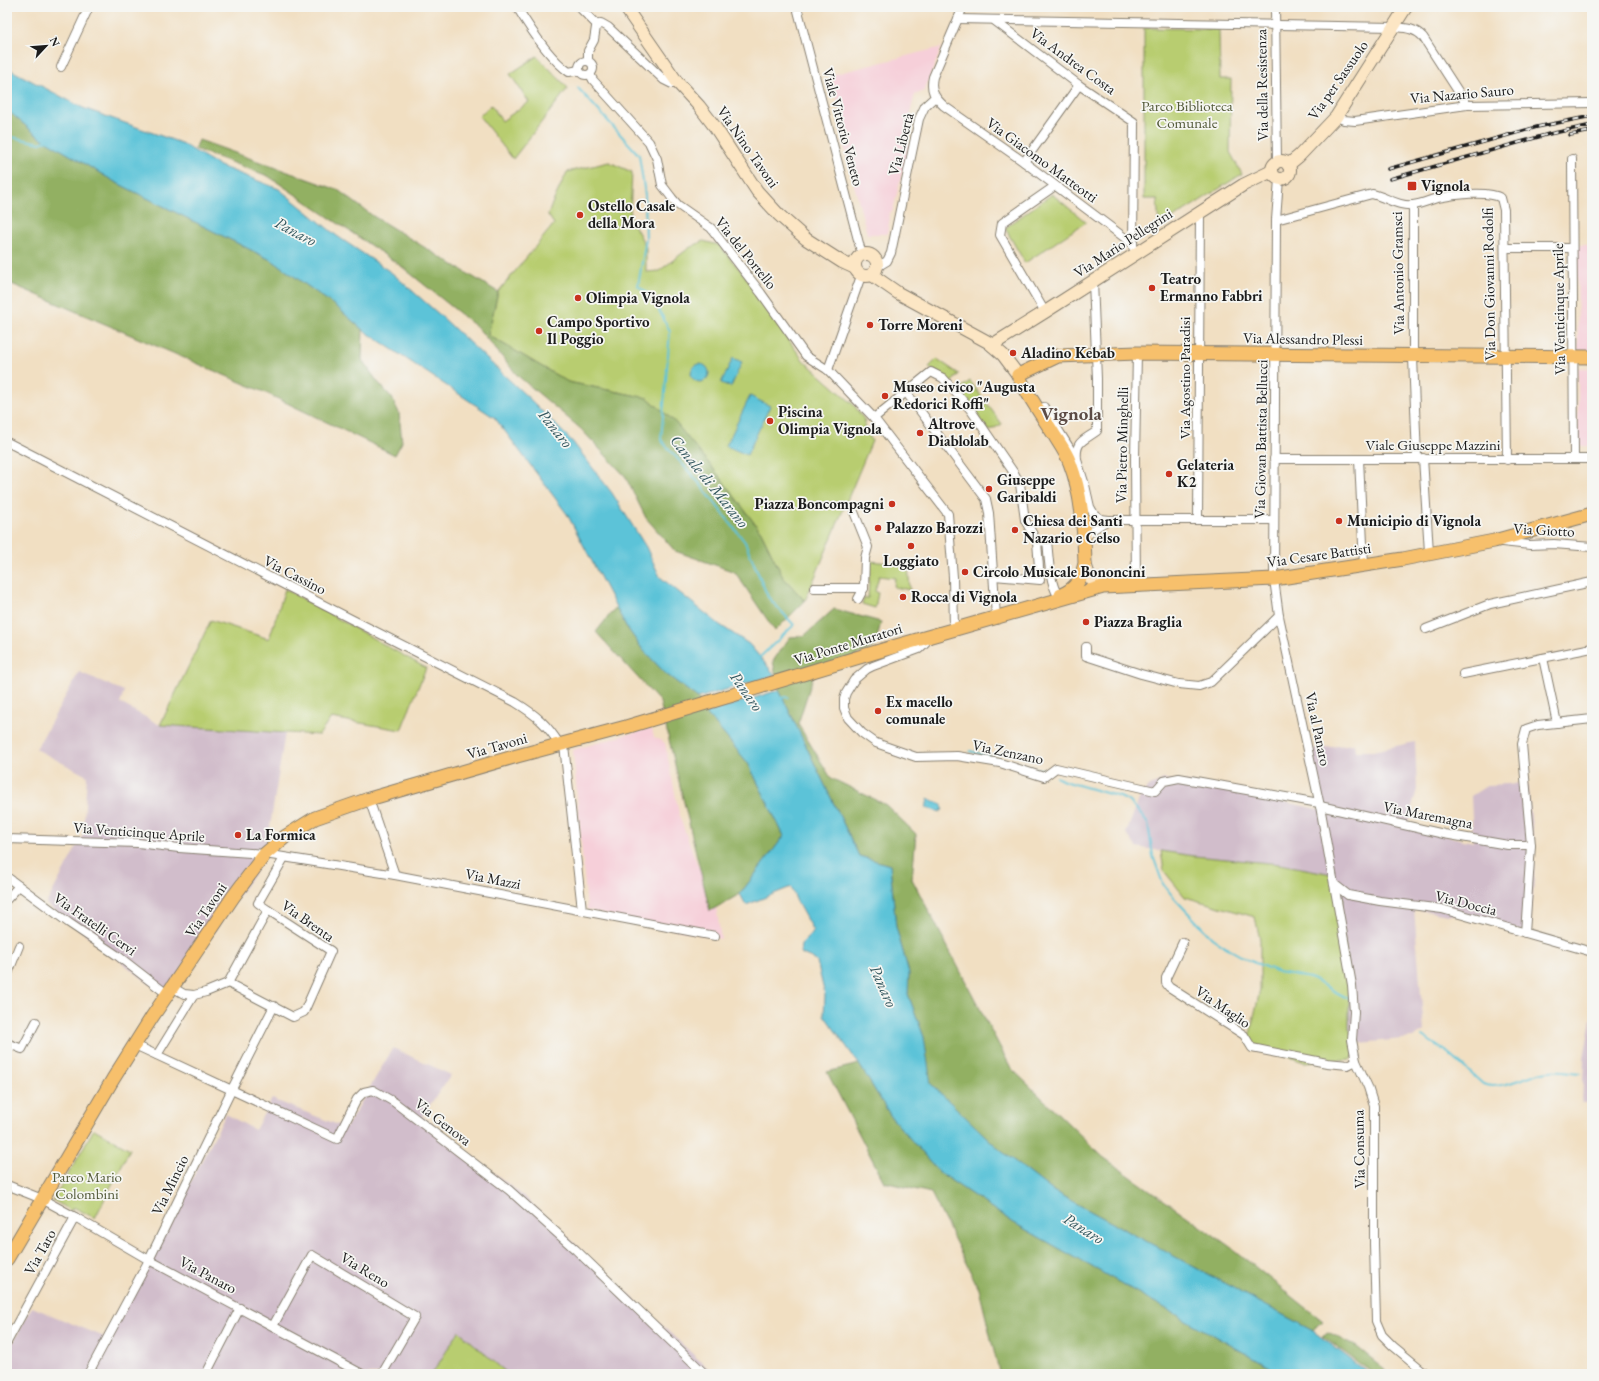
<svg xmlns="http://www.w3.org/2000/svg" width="1599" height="1381" font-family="'EB Garamond',serif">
<rect width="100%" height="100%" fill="#f6f6f2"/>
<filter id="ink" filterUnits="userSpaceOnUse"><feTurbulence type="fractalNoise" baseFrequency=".025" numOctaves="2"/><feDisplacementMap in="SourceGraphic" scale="8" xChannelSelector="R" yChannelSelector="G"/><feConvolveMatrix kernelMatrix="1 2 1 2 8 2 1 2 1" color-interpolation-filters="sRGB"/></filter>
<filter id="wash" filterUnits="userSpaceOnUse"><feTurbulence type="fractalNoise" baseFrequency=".012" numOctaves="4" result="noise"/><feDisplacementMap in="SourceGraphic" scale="16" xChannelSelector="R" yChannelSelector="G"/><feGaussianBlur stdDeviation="0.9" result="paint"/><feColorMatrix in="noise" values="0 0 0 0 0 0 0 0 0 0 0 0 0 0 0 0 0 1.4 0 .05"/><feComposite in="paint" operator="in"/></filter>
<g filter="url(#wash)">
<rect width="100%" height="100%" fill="#f1dfc2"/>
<!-- built -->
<g fill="#f6cfd9">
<polygon points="942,47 924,91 915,95 914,98 910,113 913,116 908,140 909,145 893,210 890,213 889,216 890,218 887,234 867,234 840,131 845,129 831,75"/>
<polygon points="1577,245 1592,245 1592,350 1578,351"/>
<rect x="1578" y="368" width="14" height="78"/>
<polygon points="649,728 652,730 654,737 665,743 680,818 696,861 701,873 707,879 717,912 721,939 605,915 587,909 573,750"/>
</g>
<!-- industrial -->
<g fill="#d1bdcb">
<polygon points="79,672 124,691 120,703 160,725 285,733 265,858 168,998 46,904 83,835 87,776 36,749"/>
<polygon points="1415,742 1417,789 1407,827 1473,842 1471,796 1488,785 1527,783 1534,846 1534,878 1530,934 1467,915 1447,915 1414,909 1424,1031 1413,1038 1360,1043 1349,1029 1332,874 1280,864 1194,856 1136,847 1126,833 1140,797 1147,788 1163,779 1195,783 1322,810 1306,750 1354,744 1355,751 1373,751"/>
<polygon points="1592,1012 1592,1103 1582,1103 1584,1059"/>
<polygon points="393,1048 451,1075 422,1116 527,1199 714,1374 508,1374 459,1331 432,1374 7,1374 7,1354 32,1307 109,1339 226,1114 255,1130 272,1099 346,1128"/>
</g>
<!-- green -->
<g fill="#b8cd70" stroke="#6a7446">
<polygon points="1144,28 1219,29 1220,79 1231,79 1230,152 1242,174 1159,227 1157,199 1144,199"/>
<polygon points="537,56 568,88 513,159 479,116 491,105 502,121 529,102 510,74"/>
<polygon points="609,162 632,172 630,217 646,247 646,272 659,271 689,248 703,241 719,245 746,277 754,292 803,360 854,405 865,421 864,427 872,441 805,601 783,577 761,532 720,477 674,422 648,398 568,382 488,335 498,292 554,224 548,215 552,204 567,172"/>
<polygon points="1052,194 1086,222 1025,263 1005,228"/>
<polygon points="937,359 959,374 951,383 929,367"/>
<polygon points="970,381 1002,424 989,431 957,391"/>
<polygon points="870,561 908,565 910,590 894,587 895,578 879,576 875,591 878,593 875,608 862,604 864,598 868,598"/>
<polygon points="285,589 426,668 401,730 331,718 319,735 160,725 211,620 269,639"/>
<polygon points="1161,851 1194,856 1280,864 1332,874 1344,900 1339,910 1349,971 1349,1029 1360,1043 1352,1059 1304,1062 1248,1043 1260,990 1260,940 1255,917 1185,897 1164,871"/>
<polygon points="94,1129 130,1149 95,1218 73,1207 71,1211 53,1200"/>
<polygon points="459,1331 508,1374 432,1374"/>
</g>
<!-- forest -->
<g fill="#92b062" stroke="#57663f">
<polygon points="7,110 38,136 115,182 273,261 338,308 363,330 362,360 377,381 392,398 399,413 402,442 395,455 266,393 7,282"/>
<polygon points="199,140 338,190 373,216 498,292 488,335 568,382 648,398 675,422 720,477 761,532 783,577 805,601 775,631 735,572 675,551 646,518 625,476 581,429 518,376 478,328 401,266 268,176 195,149"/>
<polygon points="616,607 626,626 643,650 666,674 698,698 706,713 748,763 784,836 740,894 710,911 660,702 596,632"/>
<polygon points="834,609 881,622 875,646 813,677 798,724 831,778 886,805 916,834 912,879 1011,1068 1103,1157 1229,1246 1323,1321 1313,1331 1053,1191 1000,1150 930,1084 924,1037 908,994 909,973 896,927 890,865 859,856 779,690 773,661 790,637 804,636"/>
<polygon points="859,1064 892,1118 940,1173 1014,1223 1282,1374 1002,1374 999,1372 979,1289 931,1193 884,1182 827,1072"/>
<polygon points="1328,1332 1357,1347 1391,1374 1374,1374 1322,1336"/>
</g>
<!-- water -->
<g fill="#5bc3d8" stroke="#3c707a">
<polygon points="7,68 83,108 181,143 220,166 279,189 337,236 392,273 441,316 535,404 572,441 612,493 646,547 660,577 720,625 749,644 775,675 698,698 666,674 643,650 626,626 567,514 495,418 363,330 338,308 273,261 115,182 38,136 7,110"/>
<polygon points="733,358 742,362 731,387 721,383"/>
<circle cx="700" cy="373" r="9"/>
<polygon points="750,396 770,406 747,455 726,446"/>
<path d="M 779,690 L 859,856 L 890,865 L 896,927 L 909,973 L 908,994 L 924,1037 L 931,1084 L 1000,1150 L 1053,1191 L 1313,1331 L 1370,1374 L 1282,1374 L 1014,1223 L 940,1173 L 892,1118 L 859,1064 L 824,1015 L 825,995 L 817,962 L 812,958 L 802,954 C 796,942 809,940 813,931 L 797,902 L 791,887 L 746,905 L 740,894 L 784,836 L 748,763 L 706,713 Z"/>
<polygon points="928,799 942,804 942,806 943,807 942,811 940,810 940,812 926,808"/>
</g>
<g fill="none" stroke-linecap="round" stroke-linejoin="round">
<!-- stream -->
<g stroke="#5bc3d8" stroke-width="2">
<polyline points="578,88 639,155 645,195 646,239 638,286 652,297 670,331 661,440 700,484 745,542 768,597 794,625 759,658"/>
<polyline points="7,136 40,143 48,140"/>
<polyline points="779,698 788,697"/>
<polyline points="970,751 1031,768 1046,770"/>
<polyline points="1056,777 1064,781 1120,797 1130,802 1139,812 1148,824 1153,856 1163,884 1175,899 1212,938 1225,947 1248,960 1278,972 1310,978 1349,999"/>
<path d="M 1422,1036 L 1448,1053 L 1483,1084 C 1500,1092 1530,1073 1549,1071 C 1559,1070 1570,1072 1580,1073"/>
</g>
</g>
</g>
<g filter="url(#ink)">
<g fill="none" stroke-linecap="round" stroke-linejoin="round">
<defs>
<g id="street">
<path d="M 517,7 C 529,27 550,59 569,72 L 579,70"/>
<polyline points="579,7 597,25"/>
<polyline points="797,7 862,255"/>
<path d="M 963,7 L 933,77 C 930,90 934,97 944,106 L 1024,162 L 1133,244"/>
<polyline points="1275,7 1277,162"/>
<path d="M 958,19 L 1394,27 C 1405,28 1415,28 1423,37 L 1467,105"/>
<polyline points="995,21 1079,85 1134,122 1133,247"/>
<circle cx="586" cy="68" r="7"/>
<polyline points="588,61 588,51 594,40 596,27 601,23 608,27 664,80 672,84 677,82"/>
<polyline points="61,67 89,7"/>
<polyline points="590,74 593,80 649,142 657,159 662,185 672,198 678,205 711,228 761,293 806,356 828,370 874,418 948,514 953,577 954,629"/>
<polyline points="1336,117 1344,120 1355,121 1467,105 1592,103"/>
<polyline points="1572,159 1574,459"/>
<polyline points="1024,162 1079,85"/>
<polyline points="1279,179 1276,220 1274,579 1279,616 1320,806 1352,985 1354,1012 1352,1040 1356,1061 1368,1087 1374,1106 1374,1244 1376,1321 1382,1335 1393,1346 1427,1374"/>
<polyline points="1413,205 1413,357 1417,458"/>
<path d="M 1276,220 L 1372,194 C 1386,197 1399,207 1413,205 C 1421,204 1430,200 1437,198 C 1452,195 1488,190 1501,198 L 1504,210 L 1507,460"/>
<polyline points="1505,248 1572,248"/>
<polyline points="877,267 887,261 891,253 919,119 925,106 935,97"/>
<polyline points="1045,312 1000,235 1002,223 1055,186"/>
<polyline points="828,370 861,276"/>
<polyline points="906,392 986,499 989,513 996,617"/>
<polyline points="1044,407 1077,460 1085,485 1090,507 1094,514 1101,519 1109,520"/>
<polyline points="874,418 931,372 943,378 970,409 1014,473 1020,484 1025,520 1037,542"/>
<path d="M 7,442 L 351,619 L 515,702 C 536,715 547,724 560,745"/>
<polyline points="1423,458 1429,552"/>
<polyline points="1274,459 1592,459"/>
<polyline points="1359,459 1364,565"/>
<path d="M 1077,460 C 1075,441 1083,441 1097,431 L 1097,379 L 1093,281"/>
<polyline points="854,512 868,547 865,558 864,588 858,599"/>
<polyline points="1198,520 1200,213"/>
<path d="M 1084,539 C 1091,530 1098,525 1109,520 L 1274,520"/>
<polyline points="1502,542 1530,545 1554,544 1592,547"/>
<path d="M 994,576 L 1040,580 L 1037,542 L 1047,541 C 1049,559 1049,580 1058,596"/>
<polyline points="1136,585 1135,458 1137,353"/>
<polyline points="814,588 864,588"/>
<polyline points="1426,629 1490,604 1592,582"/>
<polyline points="930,638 919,649 873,666 867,669 854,680 846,693 844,699 844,708 848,718 862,733 876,743 916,757 957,756 1000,763 1044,777 1056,768 1155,791 1164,781 1179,778 1319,803"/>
<polyline points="1086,647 1086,656 1141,674 1179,684 1199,686 1211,682 1279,616"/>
<polyline points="1543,658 1557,723"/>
<polyline points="1463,674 1592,648"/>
<polyline points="564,745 582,910"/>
<polyline points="369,799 395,875"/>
<polyline points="1320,806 1444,834 1508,845 1531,845"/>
<polyline points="7,839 138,843 179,848 265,854 395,875 715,936"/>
<polyline points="7,877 69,923 118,956 167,994"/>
<polyline points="1334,884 1348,895 1380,901 1442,909 1592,952"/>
<polyline points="7,899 19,886"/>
<polyline points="1525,933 1531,845 1522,744 1526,729 1538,725 1592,719"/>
<polyline points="1183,942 1166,978 1166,983 1169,987 1244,1035 1252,1048 1327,1063 1348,1065 1356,1061"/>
<polyline points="7,970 9,971 19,946"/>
<polyline points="228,983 293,1017 304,1012 331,951 268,910"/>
<polyline points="172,987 184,994 194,995"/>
<polyline points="7,1043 22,1049 36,1022"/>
<polyline points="135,1045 337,1139 357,1099 364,1092 373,1090 394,1102 509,1190 576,1250 705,1374"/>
<polyline points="157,1055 194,995 206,992 228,983 268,910 258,903 284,858"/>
<polyline points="7,1185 42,1199 75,1217 149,1260 362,1374"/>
<polyline points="273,1326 312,1255 415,1317 382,1374"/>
<polyline points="7,1342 75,1217"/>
<polyline points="88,1374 149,1260 232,1089 274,1006"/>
<polyline points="206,1374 240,1308"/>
</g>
<g id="secondary">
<polyline points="625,7 677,82 699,106 715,127 757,191 779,215 806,239 842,262 855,268"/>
<circle cx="1281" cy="170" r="9"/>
<polyline points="1288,165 1299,156 1336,117 1406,7"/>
<circle cx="866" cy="265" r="11"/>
<polyline points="872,275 898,293 988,342 1003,355 1018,375"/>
<polyline points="992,345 1045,312 1243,185 1272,171"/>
<path d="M 1085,563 C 1088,574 1091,584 1103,587"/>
</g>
<g id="primary">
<path d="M 1061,595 C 1076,589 1082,578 1085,563 C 1084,529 1082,494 1070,463 C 1066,452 1059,443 1053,433 C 1041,414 1028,396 1018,375 L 1058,356 L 1137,353 L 1592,357"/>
<polyline points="7,1259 113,1079 152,1017 233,897 265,854 286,836 315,818 369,799 517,756 626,727 896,646 1103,587 1274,579 1403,559 1494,541 1592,514"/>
</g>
</defs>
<!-- street casing -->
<use href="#street" stroke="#867e6f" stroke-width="10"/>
<!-- secondary casing -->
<use href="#secondary" stroke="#867e6f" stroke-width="14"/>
<!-- primary casing -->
<use href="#primary" stroke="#867e6f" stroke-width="15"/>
<!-- street -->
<use href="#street" stroke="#fff" stroke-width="8"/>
<!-- secondary -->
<use href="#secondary" stroke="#fce6c4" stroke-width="12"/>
<!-- primary -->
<use href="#primary" stroke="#f7c06c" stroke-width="13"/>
<defs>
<g id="rail">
<polyline points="1570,135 1592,131"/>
<polyline points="1388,169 1537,127 1592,116"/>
<polyline points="1390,179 1549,134 1592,125"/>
</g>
</defs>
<!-- rail casing -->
<use href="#rail" stroke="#1c1c1c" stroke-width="3.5"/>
<!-- rail -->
<use href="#rail" stroke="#f6f6f2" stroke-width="2" stroke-dasharray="6" stroke-linecap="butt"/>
</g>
</g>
<!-- markers -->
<g fill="#c8321e" stroke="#f6f6f2" stroke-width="1.5">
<rect x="1407" y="181" width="10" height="10" rx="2"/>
<circle cx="580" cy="215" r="4"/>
<circle cx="1152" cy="288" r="4"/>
<circle cx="578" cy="298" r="4"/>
<circle cx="870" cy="325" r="4"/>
<circle cx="539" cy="331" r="4"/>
<circle cx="1013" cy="353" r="4"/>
<circle cx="885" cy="396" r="4"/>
<circle cx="770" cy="421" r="4"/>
<circle cx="920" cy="433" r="4"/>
<circle cx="1169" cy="474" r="4"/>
<circle cx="989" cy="489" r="4"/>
<circle cx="892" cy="504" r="4"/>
<circle cx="1339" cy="521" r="4"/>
<circle cx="878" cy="528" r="4"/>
<circle cx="1015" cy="530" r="4"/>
<circle cx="911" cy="546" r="4"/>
<circle cx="965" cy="572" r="4"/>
<circle cx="903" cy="597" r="4"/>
<circle cx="1086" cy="622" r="4"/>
<circle cx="878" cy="711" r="4"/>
<circle cx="238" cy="835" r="4"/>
</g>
<g text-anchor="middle" stroke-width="3.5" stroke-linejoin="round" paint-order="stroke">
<!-- street labels -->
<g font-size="15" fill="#1c1c1c" stroke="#f6f6f2">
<text transform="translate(1073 61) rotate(36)" y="5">Via Andrea Costa</text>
<text transform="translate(1338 80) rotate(-55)" y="5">Via per Sassuolo</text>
<text transform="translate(1262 85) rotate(-91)" y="5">Via della Resistenza</text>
<text transform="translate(1462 94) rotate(-5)" y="5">Via Nazario Sauro</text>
<text transform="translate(843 127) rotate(75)" y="5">Viale Vittorio Veneto</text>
<text transform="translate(901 144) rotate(-76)" y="5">Via Libertà</text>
<text transform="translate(748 147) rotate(55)" y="5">Via Nino Tavoni</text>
<text transform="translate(1042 160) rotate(36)" y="5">Via Giacomo Matteotti</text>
<text transform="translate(1123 243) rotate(-33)" y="5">Via Mario Pellegrini</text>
<text transform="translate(746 253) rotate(51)" y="5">Via del Portello</text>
<text transform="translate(1398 273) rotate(-91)" y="5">Via Antonio Gramsci</text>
<text transform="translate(1489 284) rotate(-91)" y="5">Via Don Giovanni Rodolfi</text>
<text transform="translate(1559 309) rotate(-91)" y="5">Via Venticinque Aprile</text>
<text transform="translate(1303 339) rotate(1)" y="5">Via Alessandro Plessi</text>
<text transform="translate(1185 378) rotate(-90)" y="5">Via Agostino Paradisi</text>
<text transform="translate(1261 439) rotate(-89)" y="5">Via Giovan Battista Bellucci</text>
<text transform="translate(1122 445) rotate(-89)" y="5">Via Pietro Minghelli</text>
<text x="1433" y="450">Viale Giuseppe Mazzini</text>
<text transform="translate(1544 530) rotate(3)" y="5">Via Giotto</text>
<text transform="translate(1319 555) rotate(-8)" y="5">Via Cesare Battisti</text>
<text transform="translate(295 575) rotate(27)" y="5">Via Cassino</text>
<text transform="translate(848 644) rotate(-17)" y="5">Via Ponte Muratori</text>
<text transform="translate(1318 729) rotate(78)" y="5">Via al Panaro</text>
<text transform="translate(497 746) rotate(-16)" y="5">Via Tavoni</text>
<text transform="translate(1008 752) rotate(12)" y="5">Via Zenzano</text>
<text transform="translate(1428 815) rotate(11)" y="5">Via Maremagna</text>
<text transform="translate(139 832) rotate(4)" y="5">Via Venticinque Aprile</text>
<text transform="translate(493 879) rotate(11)" y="5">Via Mazzi</text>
<text transform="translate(1466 903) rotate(14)" y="5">Via Doccia</text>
<text transform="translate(206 910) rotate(-56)" y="5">Via Tavoni</text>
<text transform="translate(308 921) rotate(35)" y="5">Via Brenta</text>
<text transform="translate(95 924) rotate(35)" y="5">Via Fratelli Cervi</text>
<text transform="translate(1223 1007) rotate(34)" y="5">Via Maglio</text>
<text transform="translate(443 1122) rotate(38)" y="5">Via Genova</text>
<text transform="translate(1359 1149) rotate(-91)" y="5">Via Consuma</text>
<text transform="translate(170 1185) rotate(-64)" y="5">Via Mincio</text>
<text transform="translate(40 1252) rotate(-61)" y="5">Via Taro</text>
<text transform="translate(365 1270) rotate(31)" y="5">Via Reno</text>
<text transform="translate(208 1275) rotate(28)" y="5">Via Panaro</text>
</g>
<!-- park labels -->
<g font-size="15" fill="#535a39" stroke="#f6f6f2">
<text x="1187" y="111">Parco Biblioteca<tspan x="1187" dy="17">Comunale</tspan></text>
<text x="87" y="1182">Parco Mario<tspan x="87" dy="17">Colombini</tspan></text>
</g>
<!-- poi labels -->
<g font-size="15" font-weight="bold" fill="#1c1c1c" stroke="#f6f6f2" text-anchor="start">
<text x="1421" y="191">Vignola</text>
<text x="588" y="211">Ostello Casale<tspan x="588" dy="17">della Mora</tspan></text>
<text x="1160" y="284">Teatro<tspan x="1160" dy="17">Ermanno Fabbri</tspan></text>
<text x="586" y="303">Olimpia Vignola</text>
<text x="547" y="327">Campo Sportivo<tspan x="547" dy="17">Il Poggio</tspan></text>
<text x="878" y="330">Torre Moreni</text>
<text x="1021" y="358">Aladino Kebab</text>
<text x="893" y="392">Museo civico "Augusta<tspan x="893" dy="17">Redorici Roffi"</tspan></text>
<text x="778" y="417">Piscina<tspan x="778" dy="17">Olimpia Vignola</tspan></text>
<text x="928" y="429">Altrove<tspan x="928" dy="17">Diablolab</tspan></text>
<text x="1177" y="470">Gelateria<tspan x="1177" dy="17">K2</tspan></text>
<text x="997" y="485">Giuseppe<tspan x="997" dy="17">Garibaldi</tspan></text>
<text x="884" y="509" text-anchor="end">Piazza Boncompagni</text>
<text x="1023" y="526">Chiesa dei Santi<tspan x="1023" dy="17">Nazario e Celso</tspan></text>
<text x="1347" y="526">Municipio di Vignola</text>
<text x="886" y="533">Palazzo Barozzi</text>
<text x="911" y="566" text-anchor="middle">Loggiato</text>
<text x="973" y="577">Circolo Musicale Bononcini</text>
<text x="911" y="602">Rocca di Vignola</text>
<text x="1094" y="627">Piazza Braglia</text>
<text x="886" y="707">Ex macello<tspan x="886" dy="17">comunale</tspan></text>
<text x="246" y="840">La Formica</text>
</g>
<!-- water labels -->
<g font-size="16" font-style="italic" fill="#32565e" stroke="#f6f6f2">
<text transform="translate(296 231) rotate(28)" y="6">Panaro</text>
<text transform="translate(556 428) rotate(51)" y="6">Panaro</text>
<text transform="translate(710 481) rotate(51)" y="6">Canale di Marano</text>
<text transform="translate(747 691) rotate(55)" y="6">Panaro</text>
<text transform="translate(884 986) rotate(66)" y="6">Panaro</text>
<text transform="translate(1084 1228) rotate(32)" y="6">Panaro</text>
</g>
<!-- district labels -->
<g font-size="19" font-weight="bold" fill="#5c4b45" stroke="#f6f6f2">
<text x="1071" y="420">Vignola</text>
</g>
</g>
<!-- margin -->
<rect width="1599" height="1381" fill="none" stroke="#f6f6f2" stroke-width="24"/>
<!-- north arrow -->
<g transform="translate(46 46) rotate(64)" stroke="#f6f6f2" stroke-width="3" paint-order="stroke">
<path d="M0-3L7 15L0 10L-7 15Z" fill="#1c1c1c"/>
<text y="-6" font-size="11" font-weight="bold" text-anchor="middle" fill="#1c1c1c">N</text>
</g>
</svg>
